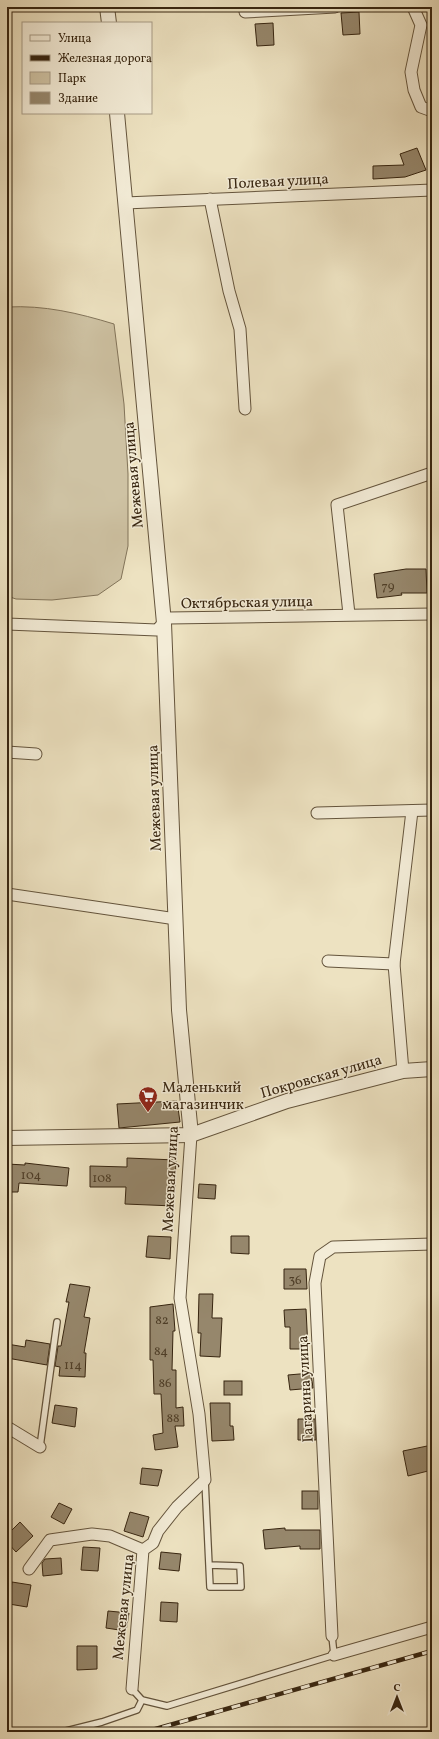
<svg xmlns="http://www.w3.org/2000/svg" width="439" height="1739" font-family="Vollkorn,serif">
<rect width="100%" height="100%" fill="#ede2c1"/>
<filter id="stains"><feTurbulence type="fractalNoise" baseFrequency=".005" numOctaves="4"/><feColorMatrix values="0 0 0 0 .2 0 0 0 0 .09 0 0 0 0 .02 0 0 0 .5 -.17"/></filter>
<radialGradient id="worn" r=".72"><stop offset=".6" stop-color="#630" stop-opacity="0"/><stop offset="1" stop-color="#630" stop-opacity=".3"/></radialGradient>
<!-- green -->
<path fill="#cec2a3" stroke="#82745a" d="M 7,307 C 44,305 78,313 114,324 L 124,404 L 128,474 L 128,546 L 121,579 L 98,595 L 52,600 L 16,599 L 7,596 Z"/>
<!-- building -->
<g fill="#96876c" stroke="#372510">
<polygon points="359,12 360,34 343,35 341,13"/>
<polygon points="273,23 274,45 257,46 255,24"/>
<polygon points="417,148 426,170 405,177 373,179 373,166 404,165 400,154"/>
<polygon points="406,569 426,569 427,593 401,593 402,595 377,598 374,574"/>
<polygon points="177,1101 180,1122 119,1128 117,1104"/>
<polygon points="127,1158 176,1160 174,1206 125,1204 126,1187 90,1187 90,1166 127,1167"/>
<polygon points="25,1163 69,1168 67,1186 19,1183 18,1192 7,1192 7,1164 25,1165"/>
<polygon points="199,1184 216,1185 215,1199 198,1198"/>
<polygon points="148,1236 171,1237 170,1259 146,1257"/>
<polygon points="231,1236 249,1236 249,1254 231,1253"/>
<polygon points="284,1269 306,1269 307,1289 284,1289"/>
<polygon points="70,1284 90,1287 84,1317 90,1318 84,1353 86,1353 85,1377 59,1376 60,1367 55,1366 58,1346 61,1346 69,1302 66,1302"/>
<polygon points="199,1294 213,1294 212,1318 222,1318 220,1357 200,1356 201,1333 198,1333"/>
<polygon points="173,1304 175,1331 173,1331 172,1370 176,1370 176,1408 183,1407 184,1426 175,1426 178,1447 155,1450 153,1435 163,1433 161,1394 154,1394 153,1360 150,1360 150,1307"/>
<polygon points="306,1309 308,1349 290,1349 290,1327 285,1327 284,1310"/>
<polygon points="26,1340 50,1344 47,1365 7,1358 7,1344 25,1347"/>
<polygon points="311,1373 313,1388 290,1390 288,1375"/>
<rect x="224" y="1381" width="18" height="14"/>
<polygon points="210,1403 230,1403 230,1426 233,1426 234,1440 212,1441"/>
<polygon points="55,1405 77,1408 75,1427 52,1423"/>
<polygon points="298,1419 315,1419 316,1440 298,1440"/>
<polygon points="432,1445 432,1470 408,1476 403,1451"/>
<polygon points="142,1468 162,1470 158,1486 140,1484"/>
<rect x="302" y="1491" width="16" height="18"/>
<polygon points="59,1503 72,1509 64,1524 51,1517"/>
<polygon points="130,1512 149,1517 143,1537 124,1531"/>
<polygon points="20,1522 33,1536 16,1552 7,1542 7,1535"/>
<polygon points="285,1528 285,1530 320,1530 320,1549 300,1549 300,1546 265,1549 263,1530"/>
<polygon points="83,1547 100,1548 98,1571 81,1570"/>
<polygon points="161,1552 181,1554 179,1571 159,1569"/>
<polygon points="61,1558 62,1574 43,1576 42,1563 45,1559"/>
<polygon points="12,1582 31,1585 27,1607 9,1604"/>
<polygon points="161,1602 178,1603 177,1622 160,1621"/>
<polygon points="108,1611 129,1613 126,1631 106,1628"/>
<polygon points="77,1646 97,1646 97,1669 77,1670"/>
</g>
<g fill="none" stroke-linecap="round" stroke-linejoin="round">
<defs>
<g id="service">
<polyline points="40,1447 57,1322"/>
<polyline points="205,1480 210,1587 241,1587 240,1566 209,1565"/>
<polyline points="132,1689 142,1700 167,1706 334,1655 332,1636"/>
<polyline points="62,1732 102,1722 137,1710 142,1700"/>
</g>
<g id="minor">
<polyline points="413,7 421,25 411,72 414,90 421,107 432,111"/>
<polyline points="245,12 335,7"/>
<polyline points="210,199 229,291 240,329 245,409"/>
<polyline points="125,203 432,190"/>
<polyline points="349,614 337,505 432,473"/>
<polyline points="7,624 157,630 168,618 432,614"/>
<polyline points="7,752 36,754"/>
<polyline points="317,813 432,810"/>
<polyline points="7,894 176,919"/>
<polyline points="328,961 394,964"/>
<polyline points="403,1071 394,964 412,811"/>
<polyline points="7,1427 40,1447"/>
<polyline points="29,1569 50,1540 92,1534 110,1536 143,1550"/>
<polyline points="332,1636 315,1283 320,1256 333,1247 432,1244"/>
<polyline points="334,1655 432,1627"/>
<polyline points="132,1689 143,1550 153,1543 158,1531 177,1507 205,1480 199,1414 180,1298 191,1135"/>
</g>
<g id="tertiary">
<polyline points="107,7 109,23"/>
<polyline points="117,113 164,623 179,1010 191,1135"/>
<polyline points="7,1138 191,1135 287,1101 403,1071 432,1069"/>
</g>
</defs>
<!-- service casing -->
<use href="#service" stroke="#64543c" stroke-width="8"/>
<!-- minor casing -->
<use href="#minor" stroke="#64543c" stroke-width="13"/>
<!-- tertiary casing -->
<use href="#tertiary" stroke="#64543c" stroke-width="16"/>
<!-- service -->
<use href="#service" stroke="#f3ecd7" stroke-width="5.5"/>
<!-- minor -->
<use href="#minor" stroke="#f3ecd7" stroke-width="11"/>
<!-- tertiary -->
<use href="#tertiary" stroke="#f3ecd7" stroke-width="14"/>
<defs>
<polyline id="rail" points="145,1732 432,1651"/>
</defs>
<!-- rail casing -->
<use href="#rail" stroke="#372510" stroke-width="4.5"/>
<!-- rail -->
<use href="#rail" stroke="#f3ecd7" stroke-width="3" stroke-dasharray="9" stroke-linecap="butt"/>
</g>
<!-- icons -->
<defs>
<symbol id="supermarket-pin" viewBox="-11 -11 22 30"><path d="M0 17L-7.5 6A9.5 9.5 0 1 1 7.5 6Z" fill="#8f2418" stroke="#f3ecd7"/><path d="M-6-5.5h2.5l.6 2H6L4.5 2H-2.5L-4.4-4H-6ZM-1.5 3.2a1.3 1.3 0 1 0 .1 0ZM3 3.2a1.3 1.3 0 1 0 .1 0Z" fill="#fff"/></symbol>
</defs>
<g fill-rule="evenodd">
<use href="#supermarket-pin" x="137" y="1085" width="22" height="30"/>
</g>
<g text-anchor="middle" stroke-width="3" stroke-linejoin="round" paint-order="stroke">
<!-- number labels -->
<g font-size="13" fill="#4f3e27">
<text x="388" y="590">79</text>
<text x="31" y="1179">104</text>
<text x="102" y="1182">108</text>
<text x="295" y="1284">36</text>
<text x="162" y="1324">82</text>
<text x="161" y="1355">84</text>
<text x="73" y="1369">114</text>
<text x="165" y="1387">86</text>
<text x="173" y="1422">88</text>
</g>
<!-- street labels -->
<g font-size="15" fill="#372510" stroke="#f3ecd7">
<text transform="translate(278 181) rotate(-3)" y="5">Полевая улица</text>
<text transform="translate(133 475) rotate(-95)" y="5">Межевая улица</text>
<text transform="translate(247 602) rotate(-1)" y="5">Октябрьская улица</text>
<text transform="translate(154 798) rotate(-92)" y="5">Межевая улица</text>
<text transform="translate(321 1076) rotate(-16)" y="5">Покровская улица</text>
<text transform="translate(170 1179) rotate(-87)" y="5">Межевая улица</text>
<text transform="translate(305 1389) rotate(-93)" y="5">Гагарина улица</text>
<text transform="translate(123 1607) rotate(-84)" y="5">Межевая улица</text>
</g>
<!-- poi labels -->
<g font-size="15" fill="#372510" stroke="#f3ecd7" text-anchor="start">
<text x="162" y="1092">Маленький<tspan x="162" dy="17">магазинчик</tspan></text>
</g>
</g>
<!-- margin -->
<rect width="439" height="1739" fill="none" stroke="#ede2c1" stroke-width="24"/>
<rect x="8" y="8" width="423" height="1723" fill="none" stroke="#372510" stroke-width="2"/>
<rect x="12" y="12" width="415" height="1715" fill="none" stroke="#372510"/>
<!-- legend -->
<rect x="22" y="22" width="130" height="92" fill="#f3ecd7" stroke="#a89c87"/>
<rect x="30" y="35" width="20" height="6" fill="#f3ecd7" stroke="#a89c87"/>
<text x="58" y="42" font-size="12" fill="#372510">Улица</text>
<rect x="30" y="55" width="20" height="6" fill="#372510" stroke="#a89c87"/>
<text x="58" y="62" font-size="12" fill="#372510">Железная дорога</text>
<rect x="30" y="72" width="20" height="12" fill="#cec2a3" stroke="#a89c87"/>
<text x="58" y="82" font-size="12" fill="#372510">Парк</text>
<rect x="30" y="92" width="20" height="12" fill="#96876c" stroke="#a89c87"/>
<text x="58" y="102" font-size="12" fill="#372510">Здание</text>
<!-- north arrow -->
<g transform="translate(397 1697)" stroke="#f3ecd7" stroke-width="3" paint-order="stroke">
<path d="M0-3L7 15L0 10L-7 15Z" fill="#372510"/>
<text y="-6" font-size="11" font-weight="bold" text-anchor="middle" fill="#372510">С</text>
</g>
<rect width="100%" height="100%" filter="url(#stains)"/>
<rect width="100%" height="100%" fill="url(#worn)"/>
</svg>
